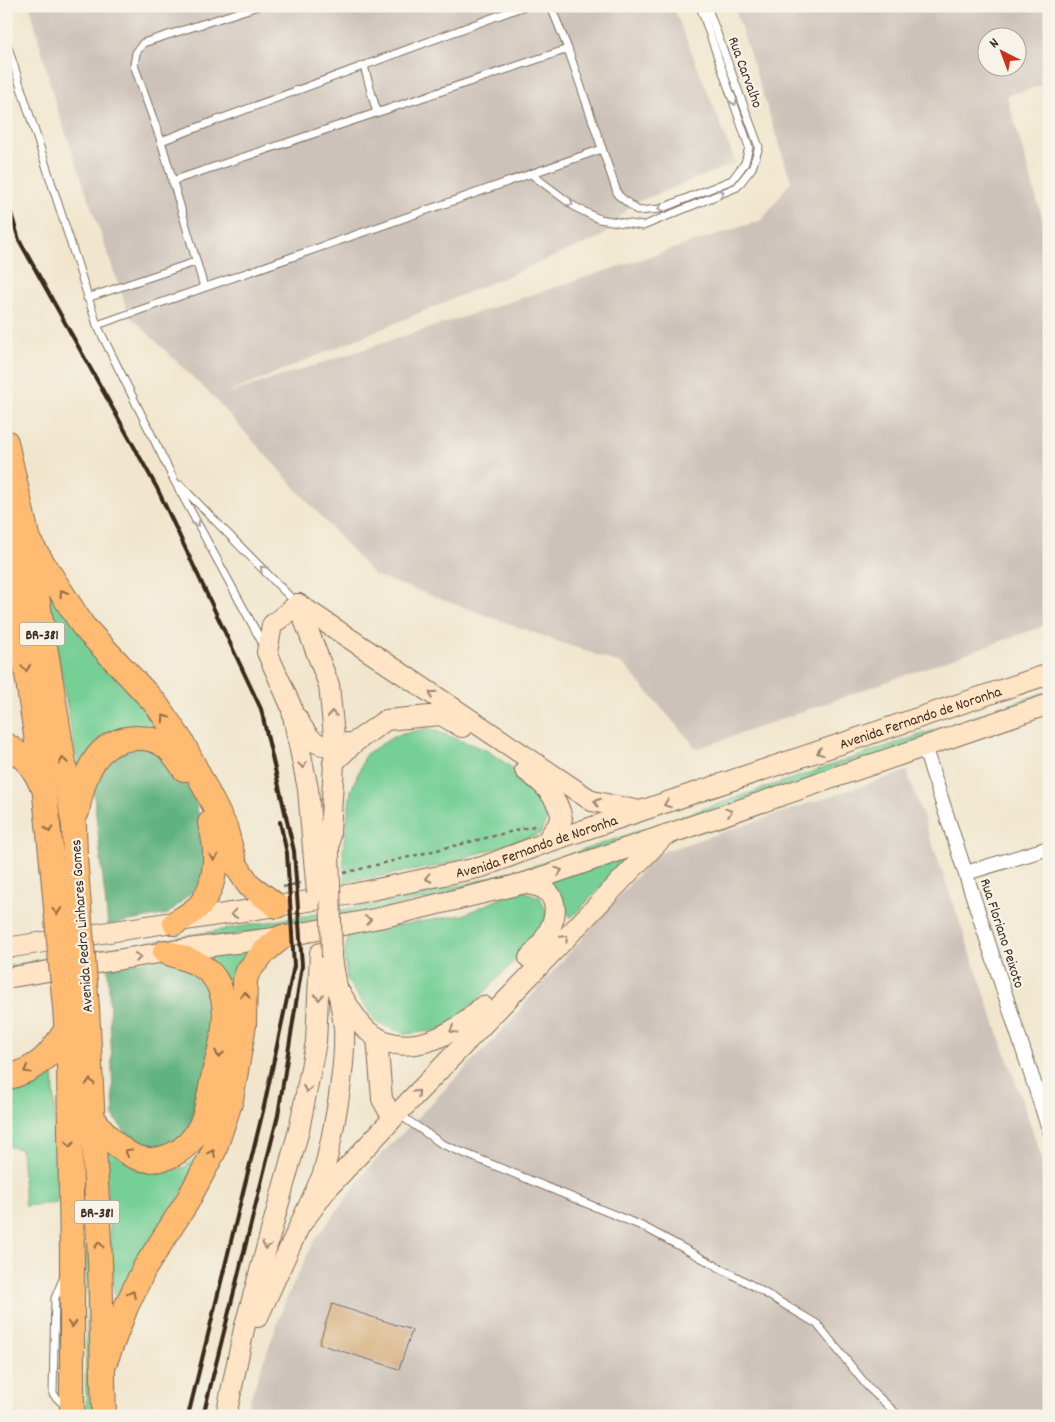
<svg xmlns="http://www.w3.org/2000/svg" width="1055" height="1422" font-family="Dekko,sans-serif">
<rect width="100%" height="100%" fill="#f7f3e8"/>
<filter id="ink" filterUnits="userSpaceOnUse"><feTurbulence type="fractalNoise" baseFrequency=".02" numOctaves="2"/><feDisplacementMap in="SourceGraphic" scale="10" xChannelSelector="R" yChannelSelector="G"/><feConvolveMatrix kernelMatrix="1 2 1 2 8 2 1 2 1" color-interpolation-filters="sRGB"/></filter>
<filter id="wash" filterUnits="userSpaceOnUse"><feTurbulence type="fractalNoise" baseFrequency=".0096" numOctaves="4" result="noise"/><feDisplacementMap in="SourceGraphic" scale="20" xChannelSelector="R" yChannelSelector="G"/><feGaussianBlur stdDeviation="1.12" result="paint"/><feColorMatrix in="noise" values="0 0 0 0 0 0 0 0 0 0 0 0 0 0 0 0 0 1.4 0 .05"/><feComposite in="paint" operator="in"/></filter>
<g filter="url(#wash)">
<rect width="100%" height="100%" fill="#f1e6cd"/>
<!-- industrial -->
<g fill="#cdc2b9" fill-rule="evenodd">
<path d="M 30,6 L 673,6 L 736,163 L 632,204 L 603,236 L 223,395 L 762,220 L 791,181 L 734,6 L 1049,6 L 1049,83 L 1007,96 L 1049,242 L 1049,624 L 697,749 L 624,665 L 374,575 L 214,398 L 129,315 L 55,102 ZM 988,38 L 1018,38 L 1018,68 L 988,68 Z"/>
<polygon points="907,771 1049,1178 1049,1416 244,1416 285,1302 313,1243 369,1167 493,1040 656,854"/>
</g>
<!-- green -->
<g fill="#76cf95" stroke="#587c5a">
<polygon points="48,584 171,734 78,768 50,609"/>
<polygon points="1049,691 1049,700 507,882 371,911 6,973 6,966 376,904 463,885 548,862"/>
<polygon points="428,728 488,751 529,780 547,801 548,816 540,834 439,866 345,882 343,850 351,791 366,754 395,736"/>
<polygon points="639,848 571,918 546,877"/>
<polygon points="520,890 540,897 548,917 536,938 462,1016 438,1030 405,1034 376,1022 347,980 344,955 349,933 463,915"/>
<polygon points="253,949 217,1124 116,1321 104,1144 136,1169 155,1174 185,1167 203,1151 216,1119 201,958"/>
<polygon points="53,1059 57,1203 25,1206 21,1149 6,1146 6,1082"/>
<polygon points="86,1238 92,1238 98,1416 86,1416"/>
</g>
<!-- forest -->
<g fill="#60b27e" stroke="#4e6e4e">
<polygon points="135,742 169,756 192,792 210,853 198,886 168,914 108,925 92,778 105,756"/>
<polygon points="172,955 215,988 219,1035 184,1143 148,1151 129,1138 114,1117 108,968"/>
</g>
<g id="blocks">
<!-- building -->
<polygon fill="#d6b080" points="332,1304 412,1330 399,1369 319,1344"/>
</g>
</g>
<g filter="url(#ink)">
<use href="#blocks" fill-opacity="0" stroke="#7b6c5b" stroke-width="1"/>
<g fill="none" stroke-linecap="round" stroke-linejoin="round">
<defs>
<g id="service">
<polyline points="545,6 552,9 568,49"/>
<polyline points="6,41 97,325 174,480 264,646"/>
<polyline points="364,66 377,113"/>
<polyline points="161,141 524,6"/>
<polyline points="531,174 575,207 599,219 643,226 737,187 752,168 759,147 707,6"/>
<polyline points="172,181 568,49 618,195 638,211 660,209 732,180 745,163 749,147 700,6"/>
<polyline points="204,287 161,141 134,65 136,53 143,43 258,6"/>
<polyline points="87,298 195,262"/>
<polyline points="97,325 602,149"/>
<polyline points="180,485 297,604"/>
<polyline points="400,1115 442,1144 644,1227 748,1283 817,1324 868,1387 899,1416"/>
<polyline points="63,1279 55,1298 53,1394 66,1407"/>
</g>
<g id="minor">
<polyline points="924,746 1049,1129"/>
<polyline points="966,873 1049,848"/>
</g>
<g id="secondary">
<polyline points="298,604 592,801 640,811"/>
<polyline points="298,604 272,625 267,652 291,706 308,789 313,849"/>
<polyline points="298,604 329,685 335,746 329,850"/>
<path d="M 297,718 C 311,744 318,750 348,743"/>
<polyline points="333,763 355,742 386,720 441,715 462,727"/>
<path d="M 525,770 C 543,783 558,797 562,819 L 545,843"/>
<path d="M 525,883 C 530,885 539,886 544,889 C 570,907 543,944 529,958"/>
<path id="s1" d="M 6,948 L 353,894 L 482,867 L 545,843 L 1049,674"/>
<polyline points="6,978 165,952 282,937 384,917 525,883 1049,704"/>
<path d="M 341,994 C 349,1006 357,1023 369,1032 C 406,1061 455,1035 483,1006"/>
<polyline points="377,1037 382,1099 388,1110 398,1113"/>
<polyline points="299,1227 327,1189 398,1113 662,838"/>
<path d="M 258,1317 L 323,1174 C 333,1136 346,1069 344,1029 C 342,1005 335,981 332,957"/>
<polyline points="226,1416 244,1329 299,1130 316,1042 320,953"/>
</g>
<g id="trunk">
<polyline points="6,442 28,540 74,826 75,856"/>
<polyline points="6,534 45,795 52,863"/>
<polyline points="28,540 83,626 156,704 182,742 225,827 235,864 249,885 277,906"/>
<path d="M 6,745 C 22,755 32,764 40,782"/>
<path d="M 77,812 C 83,777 95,737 139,738 C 162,738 172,750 184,769"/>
<path d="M 175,923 C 183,918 194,912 200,905 C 218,884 218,849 210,823"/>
<polyline points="65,1008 69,1066 72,1255 72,1416"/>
<polyline points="87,1008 100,1261 104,1416"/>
<path d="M 6,1078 C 38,1069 49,1057 66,1030"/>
<path d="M 92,1117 C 102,1130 112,1143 126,1152 C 155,1171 188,1153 201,1125 C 208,1110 210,1090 214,1073 C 221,1046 232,1012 218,984 C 208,963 185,959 165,952"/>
<polyline points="103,1367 126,1307 144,1269 187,1202 214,1151 231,1100 244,1025 245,980 248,971 264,952 282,937"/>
</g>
</defs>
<!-- service casing -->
<use href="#service" stroke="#7b6c5b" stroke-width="9"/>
<!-- minor casing -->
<use href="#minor" stroke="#7b6c5b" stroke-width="16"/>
<!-- secondary casing -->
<use href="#secondary" stroke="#7b6c5b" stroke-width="22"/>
<!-- trunk casing -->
<use href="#trunk" stroke="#7b6c5b" stroke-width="26"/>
<!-- path -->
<g stroke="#7b6c5b" stroke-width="2.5" stroke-dasharray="4 4" stroke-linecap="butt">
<polyline points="344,873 538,825"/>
<polyline points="283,887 300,883"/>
</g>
<!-- service -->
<use href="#service" stroke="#fff" stroke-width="7"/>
<!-- minor -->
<use href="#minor" stroke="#fff" stroke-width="14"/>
<!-- secondary -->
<use href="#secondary" stroke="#ffe4c6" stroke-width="20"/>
<!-- trunk -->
<use href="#trunk" stroke="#febb71" stroke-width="24"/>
<!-- rail -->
<g stroke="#3b2a1e" stroke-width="4">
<polyline points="6,196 19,240 157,488 261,709 294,851 302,966 278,1115 203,1416"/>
<polyline points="188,1416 263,1111 294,966 287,853 280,822"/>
</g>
<defs>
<g id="secondary-bridge">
<polyline points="313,849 317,892"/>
<polyline points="329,850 332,957"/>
</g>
<g id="trunk-bridge">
<polyline points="75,856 87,1008"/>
<polyline points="52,863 65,1008"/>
</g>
</defs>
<!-- secondary-bridge casing -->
<use href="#secondary-bridge" stroke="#7b6c5b" stroke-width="22" stroke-linecap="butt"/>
<!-- trunk-bridge casing -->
<use href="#trunk-bridge" stroke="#7b6c5b" stroke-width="26" stroke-linecap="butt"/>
<!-- secondary-bridge -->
<use href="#secondary-bridge" stroke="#ffe4c6" stroke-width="20"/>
<!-- trunk-bridge -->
<use href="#trunk-bridge" stroke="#febb71" stroke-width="24"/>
</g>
<!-- one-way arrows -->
<defs><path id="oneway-chevron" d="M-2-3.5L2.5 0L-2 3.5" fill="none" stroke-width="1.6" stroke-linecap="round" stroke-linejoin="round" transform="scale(1.25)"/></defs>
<g stroke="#a79f9a">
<use href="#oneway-chevron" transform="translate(734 102) rotate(71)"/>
<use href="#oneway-chevron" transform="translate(721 193) rotate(-22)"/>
<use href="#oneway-chevron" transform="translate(570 203) rotate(35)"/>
<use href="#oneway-chevron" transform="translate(661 208) rotate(164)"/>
<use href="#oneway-chevron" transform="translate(197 523) rotate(62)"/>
<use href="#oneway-chevron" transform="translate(263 569) rotate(-135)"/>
</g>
<g stroke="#936b43">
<use href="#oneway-chevron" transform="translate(63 593) rotate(-120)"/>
<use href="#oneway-chevron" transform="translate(26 668) rotate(82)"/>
<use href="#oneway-chevron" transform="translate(165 718) rotate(-125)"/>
<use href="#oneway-chevron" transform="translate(63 761) rotate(-99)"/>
<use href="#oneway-chevron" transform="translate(49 829) rotate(84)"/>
<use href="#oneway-chevron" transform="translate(214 857) rotate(90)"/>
<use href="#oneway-chevron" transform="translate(57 911) rotate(85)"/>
<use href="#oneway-chevron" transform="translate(245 995) rotate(-89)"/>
<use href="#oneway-chevron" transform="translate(219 1054) rotate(104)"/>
<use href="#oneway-chevron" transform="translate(27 1070) rotate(151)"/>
<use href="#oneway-chevron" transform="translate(90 1082) rotate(-93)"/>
<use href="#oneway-chevron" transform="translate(70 1144) rotate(89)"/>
<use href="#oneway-chevron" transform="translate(128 1152) rotate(-151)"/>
<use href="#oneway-chevron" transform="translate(212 1153) rotate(-65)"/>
<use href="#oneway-chevron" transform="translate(99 1245) rotate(-93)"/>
<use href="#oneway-chevron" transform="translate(132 1294) rotate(-64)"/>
<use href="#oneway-chevron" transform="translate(72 1324) rotate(90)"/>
</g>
<g stroke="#9d8772">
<use href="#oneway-chevron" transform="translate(432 694) rotate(-146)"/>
<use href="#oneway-chevron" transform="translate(332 714) rotate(-96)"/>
<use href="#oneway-chevron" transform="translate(820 752) rotate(161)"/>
<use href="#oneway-chevron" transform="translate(303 765) rotate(78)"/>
<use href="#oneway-chevron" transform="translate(597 802) rotate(-160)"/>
<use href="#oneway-chevron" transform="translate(667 804) rotate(161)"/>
<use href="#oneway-chevron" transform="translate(729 812) rotate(-19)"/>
<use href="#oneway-chevron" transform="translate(559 871) rotate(-19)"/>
<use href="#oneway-chevron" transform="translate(428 878) rotate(168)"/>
<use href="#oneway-chevron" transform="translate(234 914) rotate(171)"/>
<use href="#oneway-chevron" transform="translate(368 920) rotate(-11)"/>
<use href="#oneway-chevron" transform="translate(565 938) rotate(-46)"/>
<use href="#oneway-chevron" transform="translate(138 957) rotate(-10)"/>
<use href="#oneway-chevron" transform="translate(319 997) rotate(91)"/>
<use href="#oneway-chevron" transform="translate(453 1030) rotate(151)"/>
<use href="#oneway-chevron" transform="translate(307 1089) rotate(101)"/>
<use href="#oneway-chevron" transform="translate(417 1093) rotate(-46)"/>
<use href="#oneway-chevron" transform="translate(266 1246) rotate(105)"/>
</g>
</g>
<g text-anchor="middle" stroke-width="4.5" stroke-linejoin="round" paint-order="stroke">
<!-- shield labels -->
<g fill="#f7f3e8" stroke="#73665b" stroke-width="1">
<rect x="19.5" y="622.5" width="45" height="23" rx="4"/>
<rect x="74.5" y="1200.5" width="45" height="23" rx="4"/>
</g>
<g font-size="14" font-weight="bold" fill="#3b2a1e">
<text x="42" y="639">BR-381</text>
<text x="97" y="1217">BR-381</text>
</g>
<!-- street labels -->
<g font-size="15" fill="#3b2a1e" stroke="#f7f3e8">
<text transform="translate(746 72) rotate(70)" y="5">Rua Carvalho</text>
<text dy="5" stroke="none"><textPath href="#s1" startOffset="946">Avenida Fernando de Noronha</textPath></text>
<text dy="5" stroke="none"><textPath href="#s1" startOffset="541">Avenida Fernando de Noronha</textPath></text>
<text transform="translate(81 926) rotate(-94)" y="5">Avenida Pedro Linhares Gomes</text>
<text transform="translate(1003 933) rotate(72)" y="5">Rua Floriano Peixoto</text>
</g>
</g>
<!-- margin -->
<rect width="1055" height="1422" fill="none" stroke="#f7f3e8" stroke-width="25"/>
<!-- north arrow -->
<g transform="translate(1002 52) rotate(318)"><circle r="24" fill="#f7f3e8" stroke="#aca397"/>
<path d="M0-4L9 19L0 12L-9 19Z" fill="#c8321e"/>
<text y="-8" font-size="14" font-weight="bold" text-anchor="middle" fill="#3b2a1e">N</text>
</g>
</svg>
